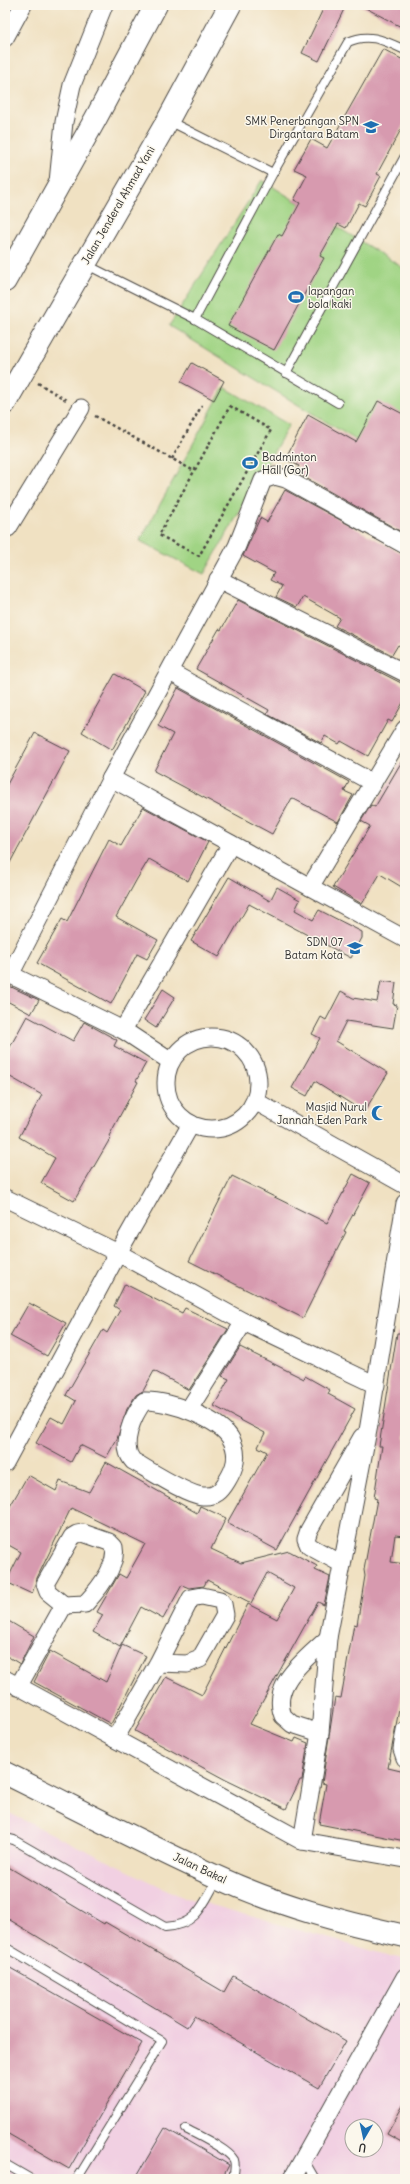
<svg xmlns="http://www.w3.org/2000/svg" width="410" height="2184" font-family="Delius,sans-serif">
<rect width="100%" height="100%" fill="#fbf7ec"/>
<filter id="ink" filterUnits="userSpaceOnUse"><feTurbulence type="fractalNoise" baseFrequency=".025" numOctaves="2"/><feDisplacementMap in="SourceGraphic" scale="8" xChannelSelector="R" yChannelSelector="G"/><feConvolveMatrix kernelMatrix="1 2 1 2 8 2 1 2 1" color-interpolation-filters="sRGB"/></filter>
<filter id="wash" filterUnits="userSpaceOnUse"><feTurbulence type="fractalNoise" baseFrequency=".012" numOctaves="4" result="noise"/><feDisplacementMap in="SourceGraphic" scale="16" xChannelSelector="R" yChannelSelector="G"/><feGaussianBlur stdDeviation="0.9" result="paint"/><feColorMatrix in="noise" values="0 0 0 0 0 0 0 0 0 0 0 0 0 0 0 0 0 1.4 0 .05"/><feComposite in="paint" operator="in"/></filter>
<g filter="url(#wash)">
<rect width="100%" height="100%" fill="#f0e1c2"/>
<!-- built -->
<path fill="#f1d0e2" fill-rule="evenodd" d="M 5,1811 L 180,1896 L 390,1956 L 405,1959 L 405,2179 L 5,2179 ZM 352,2126 L 376,2126 L 376,2150 L 352,2150 Z"/>
<!-- green -->
<g fill="#a0d484" stroke="#668058">
<polygon points="262,180 405,269 405,470 169,326"/>
<polygon points="224,387 289,425 204,574 140,541"/>
</g>
<g id="blocks">
<!-- building -->
<g fill="#d79aaf">
<polygon points="325,5 346,5 319,61 302,53"/>
<polygon points="360,5 405,5 405,29"/>
<polygon points="383,49 405,61 405,122 377,174 381,176 365,206 359,203 346,228 338,224 320,256 324,258 274,350 228,326 278,234 282,236 300,203 294,200 307,175 294,169 311,139 327,148"/>
<polygon points="192,363 224,381 214,400 181,382"/>
<polygon points="378,401 405,415 405,534 295,472 299,466 285,459 308,415 356,442"/>
<polygon points="285,490 405,555 405,648 398,645 392,655 335,626 340,618 303,597 297,607 276,597 282,586 270,580 274,573 243,556 260,518 267,522"/>
<polygon points="238,600 405,685 405,699 392,722 388,720 368,756 341,741 339,744 325,736 321,743 267,714 269,710 196,669 219,629 221,630"/>
<polygon points="115,674 145,691 112,750 82,732"/>
<polygon points="178,688 349,782 344,791 353,795 338,822 292,798 272,834 154,771 173,734 158,726"/>
<polygon points="35,733 70,751 5,872 5,788"/>
<polygon points="405,756 405,889 380,874 362,904 333,887 370,826 361,821 371,805 375,807"/>
<polygon points="143,807 208,842 188,881 149,859 137,879 116,917 158,940 147,959 137,954 111,1004 37,963 62,919 67,922 109,839 121,846"/>
<polygon points="229,877 270,901 277,887 300,900 295,910 313,920 319,910 362,932 362,938 351,958 249,904 219,957 191,941"/>
<polygon points="381,981 396,983 393,1004 397,1005 393,1028 346,1021 336,1041 388,1073 364,1112 315,1081 307,1096 292,1088 320,1038 312,1034 321,1017 326,1020 341,991 353,998 377,1002"/>
<polygon points="5,984 39,1000 31,1014 5,1000"/>
<polygon points="163,989 175,997 156,1028 144,1020"/>
<polygon points="27,1016 73,1041 84,1022 117,1040 114,1046 146,1063 136,1081 138,1082 109,1136 111,1137 74,1201 41,1183 55,1158 19,1137 42,1095 5,1074 5,1056"/>
<polygon points="353,1174 370,1183 344,1231 346,1232 303,1318 189,1261 232,1176 327,1223"/>
<polygon points="125,1284 182,1313 185,1308 228,1329 189,1390 154,1371 143,1391 136,1395 127,1409 117,1439 106,1458 80,1445 71,1462 36,1443 51,1417 64,1424 76,1401 66,1395 103,1330 107,1333 120,1310 114,1306"/>
<polygon points="29,1303 66,1323 47,1356 10,1336"/>
<polygon points="397,1333 405,1333 405,1536 395,1535 391,1562 405,1564 405,1663 401,1683 404,1683 388,1768 405,1772 405,1841 319,1824 326,1784 322,1783 335,1697 341,1698 354,1624 357,1625 365,1576 364,1570 377,1499 374,1498 382,1446 379,1446"/>
<polygon points="240,1347 304,1379 305,1376 330,1390 328,1394 355,1409 277,1550 227,1523 267,1452 258,1447 265,1433 214,1406 229,1379 222,1376"/>
<polygon points="106,1462 197,1513 200,1506 226,1518 211,1549 241,1563 289,1551 317,1566 315,1570 330,1577 324,1605 318,1602 250,1724 294,1742 296,1738 308,1743 302,1780 300,1780 286,1809 226,1780 135,1731 166,1677 202,1695 248,1604 277,1619 294,1588 267,1573 251,1603 207,1580 204,1586 189,1588 182,1585 163,1619 141,1607 120,1647 93,1632 103,1615 97,1612 119,1574 126,1578 145,1544 71,1508 37,1578 32,1594 6,1582 21,1552 5,1543 5,1515 28,1475 56,1491 60,1481 89,1492"/>
<polygon points="5,1619 34,1636 20,1664 5,1655"/>
<polygon points="122,1645 146,1656 111,1724 34,1682 50,1651 106,1682"/>
<polygon points="5,1865 104,1924 105,1922 224,1992 233,1976 346,2041 319,2088 194,2016 187,2027 5,1917"/>
<polygon points="5,1965 142,2043 69,2169 5,2132"/>
<polygon points="405,2102 405,2144 387,2134"/>
<polygon points="165,2128 229,2165 222,2179 135,2179"/>
</g>
</g>
</g>
<g filter="url(#ink)">
<use href="#blocks" fill-opacity="0" stroke="#494642" stroke-width="1"/>
<g fill="none" stroke-linecap="round" stroke-linejoin="round">
<defs>
<g id="lane">
<polyline points="169,121 273,173"/>
<polyline points="85,264 195,319 338,403"/>
<path d="M 195,319 L 273,173 L 348,42 C 369,32 385,41 405,50"/>
<polyline points="286,373 405,156"/>
<path d="M 5,1838 L 14,1840 L 165,1927 C 198,1925 203,1904 218,1878"/>
<polyline points="5,1947 162,2041 77,2179"/>
<path d="M 186,2129 C 197,2135 228,2149 234,2160 C 236,2166 234,2173 233,2179"/>
<polyline points="304,2160 315,2179"/>
<polyline points="5,2164 31,2179"/>
</g>
<g id="street">
<polyline points="5,38 23,5"/>
<polyline points="58,182 64,122 72,85 104,5"/>
<polyline points="5,526 8,528 81,408"/>
<polyline points="218,579 405,673"/>
<polyline points="170,672 373,783"/>
<polyline points="111,778 405,939"/>
<polyline points="310,887 405,729"/>
<polyline points="5,972 123,1030 170,1061"/>
<polyline points="10,975 111,778 237,546 263,480 275,476 286,479 405,545"/>
<polyline points="123,1030 231,844"/>
<circle cx="212" cy="1083" r="46"/>
<polyline points="255,1101 405,1185"/>
<polyline points="5,1198 118,1253 244,1322 376,1385"/>
<path d="M 144,1401 C 168,1400 222,1419 232,1441 C 239,1456 235,1468 227,1481 C 221,1491 216,1497 203,1496 C 187,1495 149,1470 133,1461 C 119,1446 133,1415 144,1401 Z"/>
<polyline points="189,1409 244,1322"/>
<polyline points="5,1463 118,1253 191,1124"/>
<path d="M 83,1533 L 109,1542 L 114,1547 C 118,1566 97,1591 85,1604 L 64,1605 L 48,1592 L 45,1584 L 72,1537 L 77,1534 Z"/>
<polyline points="342,1564 309,1546 306,1539 309,1530 362,1437"/>
<polyline points="5,1679 302,1841 405,1859"/>
<polyline points="18,1687 64,1605"/>
<polyline points="405,1730 402,1749 405,1758"/>
<path d="M 320,1733 L 292,1724 L 283,1716 C 270,1683 308,1658 328,1638"/>
<polyline points="115,1739 158,1663 191,1598 202,1596 220,1600 223,1604 225,1615 200,1659 187,1664 158,1663"/>
<polyline points="302,1841 320,1733 328,1638 369,1425 405,1203"/>
<polyline points="292,2179 405,1977"/>
</g>
<path id="secondary" d="M 5,1773 C 76,1808 146,1845 217,1877 C 277,1905 341,1922 405,1936"/>
<g id="highway">
<polyline points="5,281 96,118 156,5"/>
<polyline points="5,403 168,120 230,5"/>
</g>
</defs>
<!-- lane casing -->
<use href="#lane" stroke="#494642" stroke-width="10"/>
<!-- street casing -->
<use href="#street" stroke="#494642" stroke-width="19"/>
<!-- secondary casing -->
<use href="#secondary" stroke="#494642" stroke-width="24"/>
<!-- highway casing -->
<use href="#highway" stroke="#494642" stroke-width="24"/>
<!-- path -->
<g stroke="#494642" stroke-width="2.5" stroke-dasharray="3 3" stroke-linecap="butt">
<polyline points="38,383 66,400"/>
<polygon points="230,406 271,430 199,556 159,535"/>
<polyline points="95,416 194,471"/>
<polyline points="172,459 202,405"/>
</g>
<!-- lane -->
<use href="#lane" stroke="#fff" stroke-width="8"/>
<!-- street -->
<use href="#street" stroke="#fff" stroke-width="17"/>
<!-- secondary -->
<use href="#secondary" stroke="#fff" stroke-width="22"/>
<!-- highway -->
<use href="#highway" stroke="#fff" stroke-width="22"/>
</g>
</g>
<!-- icons -->
<defs>
<symbol id="school-bare" viewBox="-9 -9 18 18"><path d="M0-5L7-2L0 1L-7-2ZM-4 1L0 2.5L4 1V4Q0 6-4 4Z" fill="#1f6fb2" stroke="#fbf7ec" stroke-width="2.5" paint-order="stroke"/></symbol>
<symbol id="stadium-bare" viewBox="-9 -9 18 18"><path d="M0-5a6.5 5 0 1 0 0 10a6.5 5 0 1 0 0-10ZM-3.5-1.8h7v3.6h-7Z" fill="#1f6fb2" stroke="#fbf7ec" stroke-width="2.5" paint-order="stroke"/></symbol>
<symbol id="mosque-bare" viewBox="-9 -9 18 18"><path d="M3.5-4.9A6 6 0 1 0 3.5 4.9A5 5 0 1 1 3.5-4.9Z" fill="#1f6fb2" stroke="#fbf7ec" stroke-width="2.5" paint-order="stroke"/></symbol>
</defs>
<g fill-rule="evenodd">
<use href="#school-bare" x="360" y="116" width="22" height="22"/>
<use href="#stadium-bare" x="285" y="286" width="22" height="22"/>
<use href="#stadium-bare" x="239" y="452" width="22" height="22"/>
<use href="#school-bare" x="344" y="937" width="22" height="22"/>
<use href="#mosque-bare" x="368" y="1102" width="22" height="22"/>
</g>
<g text-anchor="middle" stroke-width="3" stroke-linejoin="round" paint-order="stroke">
<!-- poi labels -->
<g font-size="11" fill="#2b2b2b" stroke="#fbf7ec" text-anchor="end">
<text x="359" y="125">SMK Penerbangan SPN<tspan x="359" dy="13">Dirgantara Batam</tspan></text>
<text x="308" y="295" text-anchor="start">lapangan<tspan x="308" dy="13">bola kaki</tspan></text>
<text x="262" y="461" text-anchor="start">Badminton<tspan x="262" dy="13">Hall (Gor)</tspan></text>
<text x="343" y="946">SDN 07<tspan x="343" dy="13">Batam Kota</tspan></text>
<text x="367" y="1111">Masjid Nurul<tspan x="367" dy="13">Jannah Eden Park</tspan></text>
</g>
<!-- street labels -->
<g font-size="11" fill="#2b2b2b" stroke="#fbf7ec">
<text transform="translate(118 205) rotate(-60)" y="4">Jalan Jenderal Ahmad Yani</text>
<text transform="translate(200 1868) rotate(25)" y="4">Jalan Bakal</text>
</g>
</g>
<!-- margin -->
<rect width="410" height="2184" fill="none" stroke="#fbf7ec" stroke-width="20"/>
<!-- north arrow -->
<g transform="translate(364 2138) rotate(189)"><circle r="19" fill="#fbf7ec" stroke="#a8a59f"/>
<path d="M0-3L7 15L0 10L-7 15Z" fill="#1f6fb2"/>
<text y="-6" font-size="11" font-weight="bold" text-anchor="middle" fill="#2b2b2b">U</text>
</g>
</svg>
